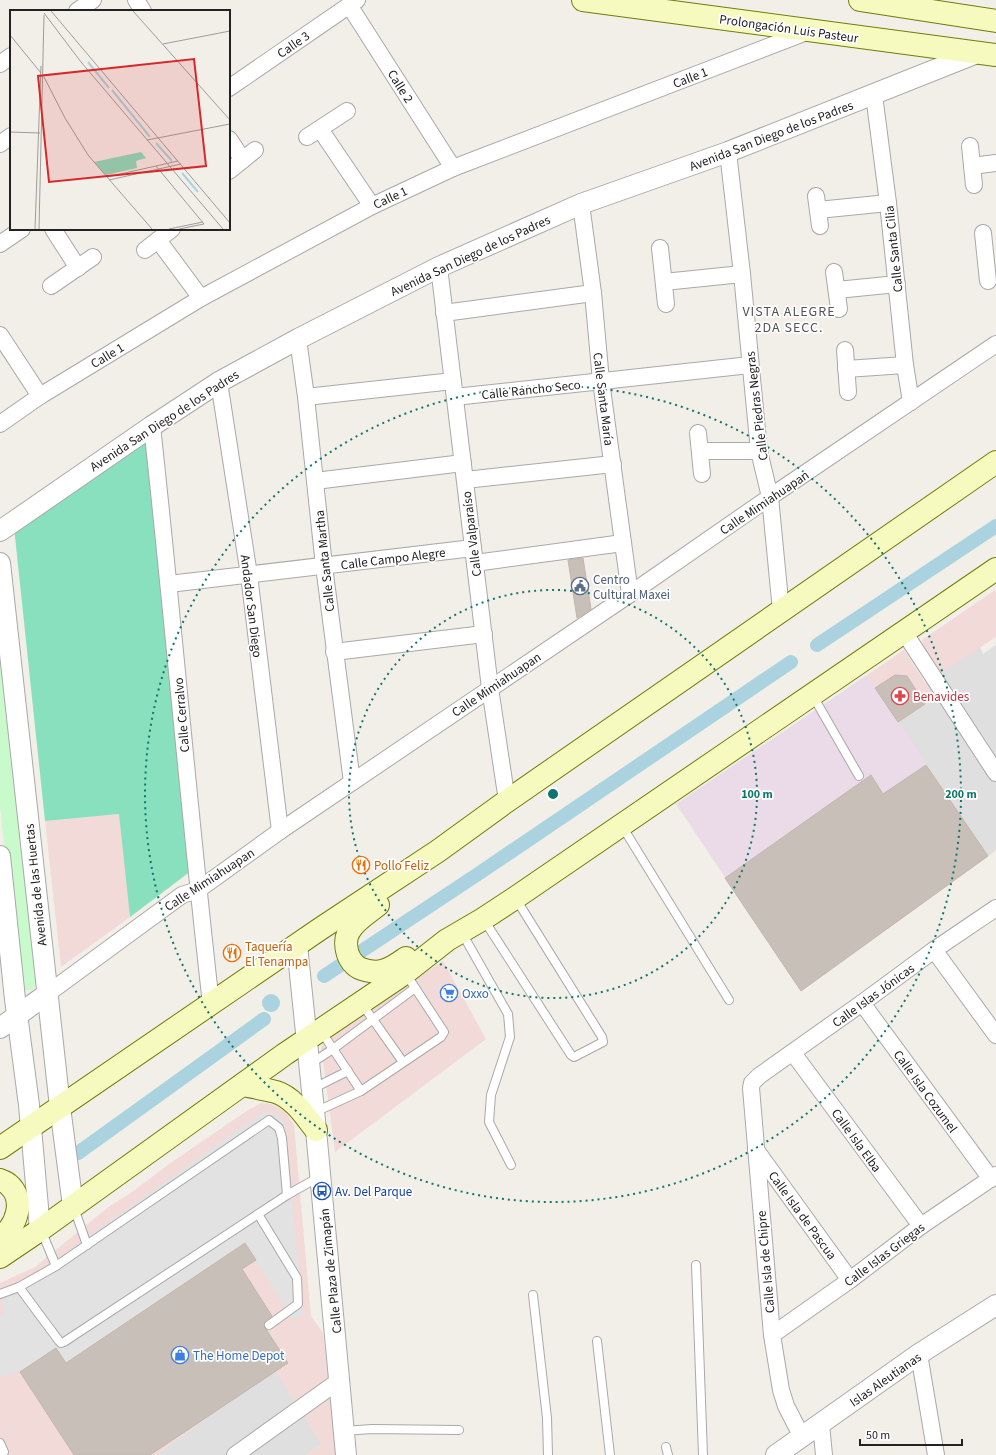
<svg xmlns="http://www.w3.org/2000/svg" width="996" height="1455" font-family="'Source Sans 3',sans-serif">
<rect width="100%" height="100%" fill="#f2efe9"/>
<!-- residential -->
<g fill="#e0dfdf">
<polygon points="996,645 996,850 988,856 898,722 935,698 925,683 980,647 983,654"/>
<polygon points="274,1368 322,1444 306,1455 156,1455"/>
</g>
<!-- commercial -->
<g fill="#f2dad9">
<polygon points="995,590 996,592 996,637 941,673 925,649 922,640"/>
<polygon points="904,650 935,698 898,722 867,675"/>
<polygon points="120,814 130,917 61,967 45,821"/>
<polygon points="443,961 486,1039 335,1152 321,1046 337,1030"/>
<polygon points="261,1103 271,1104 285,1111 294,1125 311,1316 323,1333 336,1436 337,1455 306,1455 322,1444 274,1369 156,1455 0,1455 0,1283 35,1267 107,1208 132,1192 169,1164 248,1110"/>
</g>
<!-- industrial -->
<polygon fill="#ebdbe8" points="867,675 988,856 801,991 676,804"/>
<!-- park -->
<polygon fill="#c8facc" points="0,598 38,981 32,990 24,990 17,963 0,807"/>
<!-- pitch -->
<polygon fill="#88e0be" points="148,435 191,871 130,917 119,814 45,821 14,527"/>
<!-- parking -->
<polygon fill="#e2e2e2" points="264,1111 275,1114 281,1118 285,1125 303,1315 292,1319 245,1243 66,1363 56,1348 19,1372 0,1377 0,1317 5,1313 2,1302 19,1282 58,1258"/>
<!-- water -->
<circle fill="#aad3df" cx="271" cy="1003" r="9"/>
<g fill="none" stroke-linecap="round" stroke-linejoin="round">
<!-- canal -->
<g stroke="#aad3df" stroke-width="14">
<polyline points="817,645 996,526"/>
<polyline points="324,976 478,874 791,662"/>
<polyline points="78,1153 264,1019"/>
</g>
</g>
<!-- building -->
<g fill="#c7bfb8" stroke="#c4b6ab">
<polygon points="583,558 591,609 577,618 568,560"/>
<polygon points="895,675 907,676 925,704 898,722 875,688"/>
<polygon points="926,765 988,856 801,991 725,878 871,775 883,794"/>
<polygon points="245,1243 256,1260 242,1269 272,1316 265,1321 264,1326 288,1363 150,1455 74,1455 20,1372 56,1348 66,1363"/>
</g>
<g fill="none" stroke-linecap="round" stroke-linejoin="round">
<defs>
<g id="service">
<polyline points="813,696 859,776"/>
<polyline points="622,826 729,1000"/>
<polyline points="484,920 571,1055 574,1057 603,1042 602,1037 516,899"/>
<polyline points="462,933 508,1014 510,1037 491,1095 489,1122 511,1165"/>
<polyline points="362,1004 403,1062"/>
<polyline points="321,1031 361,1091"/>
<polyline points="310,1064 333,1049 415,988"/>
<polyline points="312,1089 348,1071"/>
<polyline points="315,1112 361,1091 441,1037 444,1032 406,974"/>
<polyline points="74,1208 87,1245"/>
<polyline points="258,1214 297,1278 298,1304 269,1325"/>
<polyline points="41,1230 56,1266"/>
<polyline points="696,1265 703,1455"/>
<polyline points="19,1287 59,1341 61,1343 64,1342 287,1195 319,1177"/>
<polyline points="0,1294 19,1287 56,1266 269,1120 279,1128 282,1138 287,1195"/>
<polyline points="533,1295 547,1418 548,1455"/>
<polyline points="597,1341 610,1455"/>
<polyline points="344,1431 372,1429 459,1430"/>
<polyline points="0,1443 4,1452 2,1455"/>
<polyline points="666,1447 668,1455"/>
</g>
<g id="minor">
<polyline points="136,0 143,11"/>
<polyline points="349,5 453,168"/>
<polyline points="77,11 93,0"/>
<polyline points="0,64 11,56"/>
<polyline points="229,88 357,0"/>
<polyline points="874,95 888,203 905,365 911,402"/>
<polyline points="320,129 372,206"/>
<polyline points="307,137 347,111"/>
<polyline points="229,139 243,160"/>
<polyline points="0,144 11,136"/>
<polyline points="970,146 974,185"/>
<polyline points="728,152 742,274 759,451 770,497 781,611"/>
<polyline points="972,166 996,163"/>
<polyline points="229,171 255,150"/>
<polyline points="816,196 820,226"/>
<polyline points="581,204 593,293 601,381 630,594"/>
<polyline points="818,210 888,203"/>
<polyline points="53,229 78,268"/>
<polyline points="983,233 988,281"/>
<polyline points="158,240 201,298"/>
<polyline points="0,244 22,229"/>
<polyline points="660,248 666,304"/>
<polyline points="145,250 172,229"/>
<polyline points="439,267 490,688 507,801"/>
<polyline points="834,272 839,309"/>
<polyline points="664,282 742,274"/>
<polyline points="51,286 93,257"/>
<polyline points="837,290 897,284"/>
<polyline points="444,313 593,293"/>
<polyline points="0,335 40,396"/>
<polyline points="298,339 306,397 324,566 352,782"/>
<polyline points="845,350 848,392"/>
<polyline points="846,369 905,365"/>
<polyline points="219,382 249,575 280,831"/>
<polyline points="306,397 453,381"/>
<polyline points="455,397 750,365"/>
<polyline points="0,424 40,396 201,298 372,206 453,168 809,31"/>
<path d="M 152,426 C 173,618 189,811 211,1004"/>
<polyline points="698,433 702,474"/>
<polyline points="700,451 759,451"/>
<polyline points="465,480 613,464"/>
<polyline points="315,481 463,463"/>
<polyline points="475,563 623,543"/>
<polyline points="169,584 473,548"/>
<polyline points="904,632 996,773"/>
<polyline points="334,652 484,634"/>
<polyline points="934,950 996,1035"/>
<polyline points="47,994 182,895 198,890 280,831 630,594 770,497 996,344"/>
<polyline points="862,1003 991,1179"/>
<polyline points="793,1053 921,1226"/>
<polyline points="756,1150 850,1280"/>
<polyline points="772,1335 850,1280 921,1226 996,1175"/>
<polyline points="919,1354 936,1455"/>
<polyline points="821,1424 824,1455"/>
<polyline points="802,1437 786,1406 781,1390 772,1335 751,1088 752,1083 759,1076 862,1003 934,950 996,908"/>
<polyline points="235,1455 340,1380"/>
</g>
<g id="tertiary">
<polyline points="0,531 152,426 219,382 298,339 439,267 581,204 728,152 977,53"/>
<polyline points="0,563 60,1107 73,1206"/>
<polyline points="0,856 15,999 29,1105 40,1230"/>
<polyline points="297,945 316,1130 346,1455"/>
<polyline points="0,1028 47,994"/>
<polyline points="776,1455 919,1354 996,1305"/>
</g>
<g id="secondary">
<polyline points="583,0 996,55"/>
<polyline points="860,0 996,21"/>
<path d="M 378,905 C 368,913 356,920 350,930 C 343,940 346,957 355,965 C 360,970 374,973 382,971 C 391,969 399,963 406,958"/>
<path d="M 242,1085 C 253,1087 265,1089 276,1092 C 294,1098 305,1116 316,1130"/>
<polyline points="0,1148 320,929 438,851 507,801 996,462"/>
<path d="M 0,1180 C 2,1181 6,1182 8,1184 C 26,1199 17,1226 0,1238"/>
<polyline points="0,1257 40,1230 285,1054 405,973 447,940 483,919 515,898 996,569"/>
</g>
</defs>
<!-- service casing -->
<use href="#service" stroke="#a9a9a9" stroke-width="10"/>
<!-- minor casing -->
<use href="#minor" stroke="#a9a9a9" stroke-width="18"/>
<!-- tertiary casing -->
<use href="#tertiary" stroke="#a9a9a9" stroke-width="22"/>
<!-- secondary casing -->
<use href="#secondary" stroke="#707d05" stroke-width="24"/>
<!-- service -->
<use href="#service" stroke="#fff" stroke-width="8"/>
<!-- minor -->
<use href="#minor" stroke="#fff" stroke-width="16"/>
<!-- tertiary -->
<use href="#tertiary" stroke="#fff" stroke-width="20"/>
<!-- secondary -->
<use href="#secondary" stroke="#f7fabf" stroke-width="22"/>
</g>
<!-- distance rings -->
<g fill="none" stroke="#0f766e" stroke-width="2" stroke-dasharray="2 4">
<circle cx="553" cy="794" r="204"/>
<circle cx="553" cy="794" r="408"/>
</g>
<!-- icons -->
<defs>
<symbol id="civic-ring" viewBox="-11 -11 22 22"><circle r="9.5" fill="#fff" stroke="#5c6f8a" stroke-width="1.5"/><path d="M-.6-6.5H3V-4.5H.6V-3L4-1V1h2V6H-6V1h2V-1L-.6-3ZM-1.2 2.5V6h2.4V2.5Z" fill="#5c6f8a"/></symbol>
<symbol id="pharmacy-ring" viewBox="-11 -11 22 22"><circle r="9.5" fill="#fff" stroke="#e0444e" stroke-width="1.5"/><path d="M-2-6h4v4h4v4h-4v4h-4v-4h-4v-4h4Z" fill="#e0444e"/></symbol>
<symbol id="restaurant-ring" viewBox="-11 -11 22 22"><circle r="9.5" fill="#fff" stroke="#e8710a" stroke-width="1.5"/><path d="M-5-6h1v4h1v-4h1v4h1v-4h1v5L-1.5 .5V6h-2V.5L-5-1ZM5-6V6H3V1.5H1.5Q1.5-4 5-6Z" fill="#e8710a"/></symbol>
<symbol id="supermarket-ring" viewBox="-11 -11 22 22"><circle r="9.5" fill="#fff" stroke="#3f7fe0" stroke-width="1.5"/><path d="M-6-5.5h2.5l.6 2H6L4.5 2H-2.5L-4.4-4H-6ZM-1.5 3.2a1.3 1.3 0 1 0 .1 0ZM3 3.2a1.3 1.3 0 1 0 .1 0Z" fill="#3f7fe0"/></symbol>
<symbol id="bus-ring" viewBox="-11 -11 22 22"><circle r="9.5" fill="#fff" stroke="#1a4fb4" stroke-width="1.5"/><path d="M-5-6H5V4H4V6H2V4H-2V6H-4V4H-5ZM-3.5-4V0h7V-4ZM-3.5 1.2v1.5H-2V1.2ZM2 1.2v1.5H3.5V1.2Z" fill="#1a4fb4"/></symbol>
<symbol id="shop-ring" viewBox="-11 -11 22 22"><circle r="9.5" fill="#fff" stroke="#3f7fe0" stroke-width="1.5"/><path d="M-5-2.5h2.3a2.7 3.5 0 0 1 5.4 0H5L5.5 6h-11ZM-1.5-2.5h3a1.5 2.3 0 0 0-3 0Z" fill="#3f7fe0"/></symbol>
</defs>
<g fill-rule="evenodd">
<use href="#civic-ring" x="570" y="576" width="20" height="20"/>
<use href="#pharmacy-ring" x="890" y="686" width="20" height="20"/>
<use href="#restaurant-ring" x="351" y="855" width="20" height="20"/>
<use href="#restaurant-ring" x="222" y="943" width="20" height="20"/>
<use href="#supermarket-ring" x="439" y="983" width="20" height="20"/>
<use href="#bus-ring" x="312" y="1181" width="20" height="20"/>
<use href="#shop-ring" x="170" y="1345" width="20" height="20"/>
</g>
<g text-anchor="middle" stroke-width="3.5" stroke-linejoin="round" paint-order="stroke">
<!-- street labels -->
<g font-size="13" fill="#222" stroke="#fff">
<text transform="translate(789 28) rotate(8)" y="5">Prolongación Luis Pasteur</text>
<text transform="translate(293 44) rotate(-35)" y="5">Calle 3</text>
<text transform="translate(690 77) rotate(-21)" y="5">Calle 1</text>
<text transform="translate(401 86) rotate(58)" y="5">Calle 2</text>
<text transform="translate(771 135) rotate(-21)" y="5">Avenida San Diego de los Padres</text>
<text transform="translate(390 197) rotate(-25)" y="5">Calle 1</text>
<text transform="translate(893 249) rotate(-96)" y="5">Calle Santa Cilia</text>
<text transform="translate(470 255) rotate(-25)" y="5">Avenida San Diego de los Padres</text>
<text transform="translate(107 355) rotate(-31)" y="5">Calle 1</text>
<text transform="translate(531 389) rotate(-6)" y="5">Calle Rancho Seco</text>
<text transform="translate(604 399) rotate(83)" y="5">Calle Santa María</text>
<text transform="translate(756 406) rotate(-97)" y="5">Calle Piedras Negras</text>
<text transform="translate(164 420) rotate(-33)" y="5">Avenida San Diego de los Padres</text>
<text transform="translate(764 502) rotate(-34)" y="5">Calle Mimiahuapan</text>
<text transform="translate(471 534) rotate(-97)" y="5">Calle Valparaíso</text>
<text transform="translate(393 558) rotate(-7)" y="5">Calle Campo Alegre</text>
<text transform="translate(324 561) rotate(-96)" y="5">Calle Santa Martha</text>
<text transform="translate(252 606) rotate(83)" y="5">Andador San Diego</text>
<text transform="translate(496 684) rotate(-34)" y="5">Calle Mimiahuapan</text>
<text transform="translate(181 715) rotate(-95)" y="5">Calle Cerralvo</text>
<text transform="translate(209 879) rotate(-33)" y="5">Calle Mimiahuapan</text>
<text transform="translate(35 885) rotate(-96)" y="5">Avenida de las Huertas</text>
<text transform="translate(873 995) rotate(-36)" y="5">Calle Islas Jónicas</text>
<text transform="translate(926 1091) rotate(54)" y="5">Calle Isla Cozumel</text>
<text transform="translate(857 1140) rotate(54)" y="5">Calle Isla Elba</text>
<text transform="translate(803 1215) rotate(54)" y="5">Calle Isla de Pascua</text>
<text transform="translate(884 1254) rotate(-37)" y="5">Calle Islas Griegas</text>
<text transform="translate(765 1262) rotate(-95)" y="5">Calle Isla de Chipre</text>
<text transform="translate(330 1271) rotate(-96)" y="5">Calle Plaza de Zimapán</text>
<text transform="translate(885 1379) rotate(-35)" y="5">Islas Aleutianas</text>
</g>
<!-- service labels -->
<g font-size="13" fill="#4e5e75" stroke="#fff" text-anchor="start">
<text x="593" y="584">Centro<tspan x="593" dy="15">Cultural Maxei</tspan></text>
</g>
<!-- health labels -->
<g font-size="13" fill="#be3a42" stroke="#fff" text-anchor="start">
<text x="913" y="701">Benavides</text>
</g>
<!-- food labels -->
<g font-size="13" fill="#c56008" stroke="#fff" text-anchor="start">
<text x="374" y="870">Pollo Feliz</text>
<text x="245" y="951">Taquería<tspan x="245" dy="15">El Tenampa</tspan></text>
</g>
<!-- shop labels -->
<g font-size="13" fill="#366cbe" stroke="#fff" text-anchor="start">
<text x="462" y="998">Oxxo</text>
<text x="193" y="1360">The Home Depot</text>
</g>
<!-- transit labels -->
<g font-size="13" fill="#164399" stroke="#fff" text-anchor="start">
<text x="335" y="1196">Av. Del Parque</text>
</g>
<!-- neighbourhood labels -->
<g font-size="14" letter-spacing="1" fill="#555" stroke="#fff">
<text x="789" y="316">VISTA ALEGRE<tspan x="789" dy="16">2DA SECC.</tspan></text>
</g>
</g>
<!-- overview -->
<g transform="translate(10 10)">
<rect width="220" height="220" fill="#f2efe9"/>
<path d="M 131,142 L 136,148 L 126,151 L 127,158 L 96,165 L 84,152 Z" fill="#88e0be"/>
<path fill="none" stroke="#aad3df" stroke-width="2" d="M 78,52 L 99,78M 102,80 L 140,127M 146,133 L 162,151M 172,163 L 188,182"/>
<path fill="none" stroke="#9f9d99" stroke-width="1" d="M 41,1 L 220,213M 123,1 L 220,110M 34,3 L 71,52 L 213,219M 0,25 L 31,63M 153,34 L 220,21M 34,67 L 55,108 L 78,145 L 142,219M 0,122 L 30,123M 137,130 L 220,114M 146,156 L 194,214 L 169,219M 97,167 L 168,151M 99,170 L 171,154M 25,219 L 31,56M 29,219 L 34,5M 159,219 L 193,212"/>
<path fill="#d62828" fill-opacity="0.15" stroke="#d62828" stroke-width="2" d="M 184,49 L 196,156 L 39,172 L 28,66 Z"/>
<rect width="220" height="220" fill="none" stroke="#222" stroke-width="2"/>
</g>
<circle cx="553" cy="794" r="6" fill="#0f766e" stroke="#fff" stroke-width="2"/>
<g font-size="12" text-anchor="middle" font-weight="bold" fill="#0f766e" stroke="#fff" stroke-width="3.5" stroke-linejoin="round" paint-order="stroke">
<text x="757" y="798">100 m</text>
<text x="961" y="798">200 m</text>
</g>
<!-- scale -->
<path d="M860 1439v6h102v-6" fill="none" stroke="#222222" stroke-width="2"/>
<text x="866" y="1439" font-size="12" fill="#222222" stroke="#ffffff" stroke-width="3" paint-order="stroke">50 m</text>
</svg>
